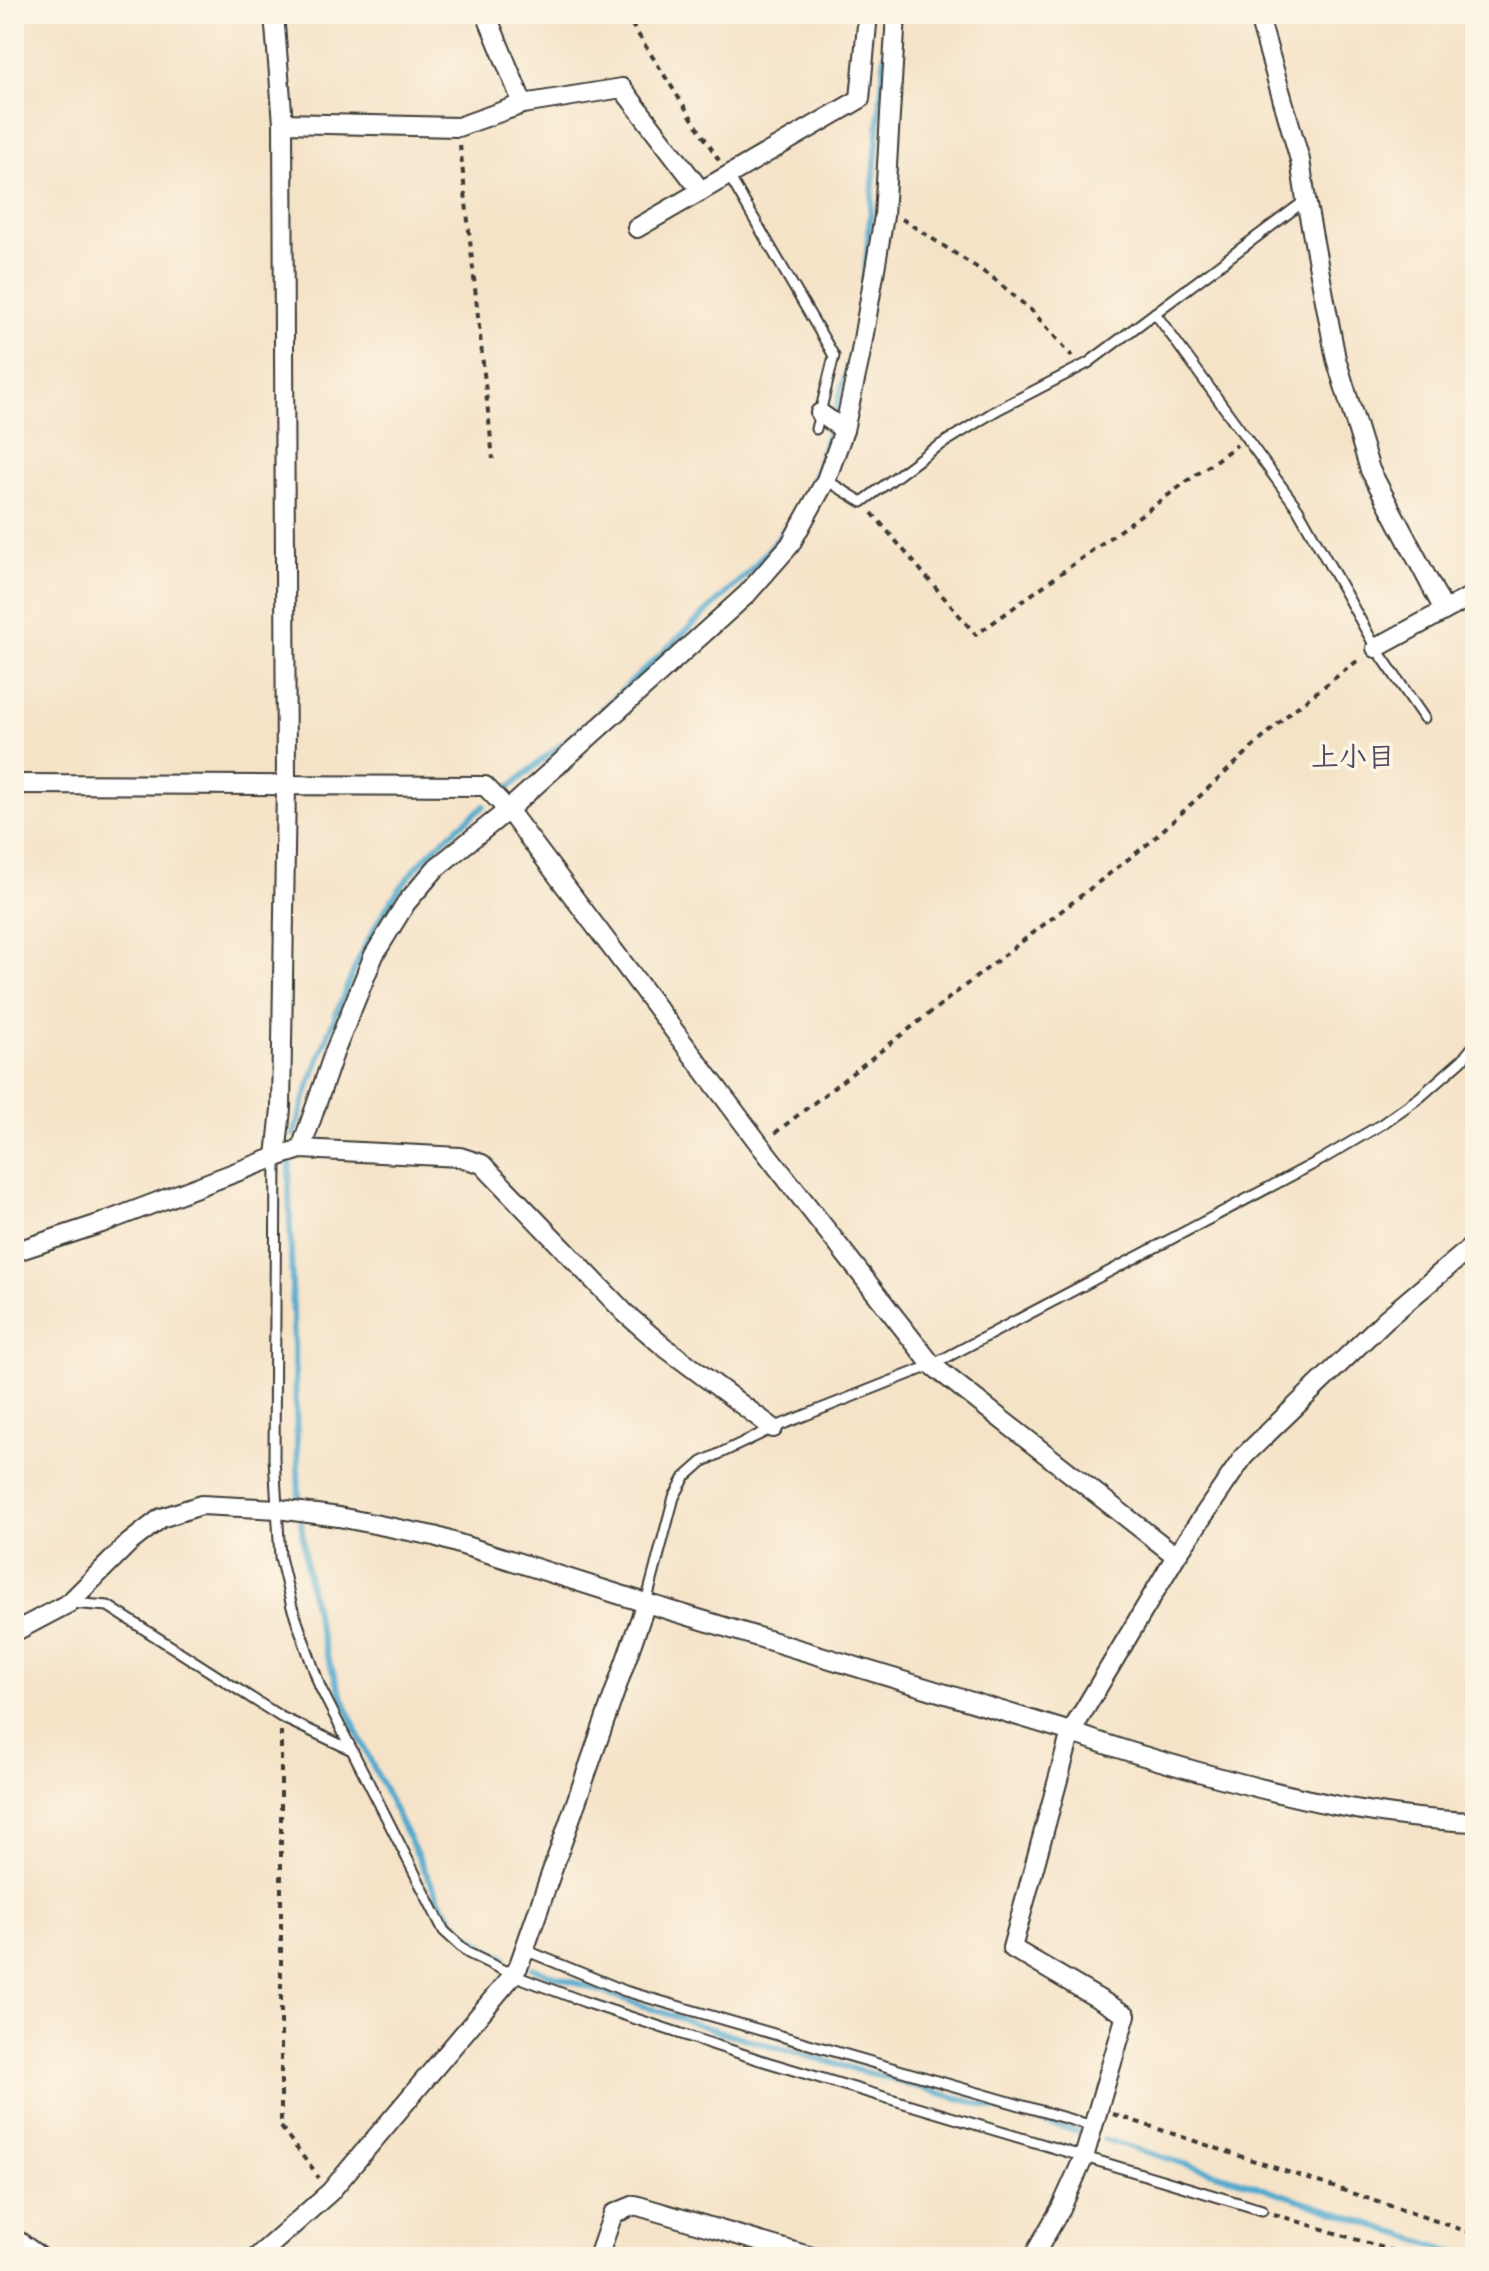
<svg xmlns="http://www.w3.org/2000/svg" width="1489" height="2271" font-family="'Patrick Hand','Klee One',sans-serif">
<rect width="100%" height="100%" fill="#fcf5e5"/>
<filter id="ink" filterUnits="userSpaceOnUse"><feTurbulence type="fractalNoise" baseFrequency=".0125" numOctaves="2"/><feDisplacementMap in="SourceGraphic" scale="16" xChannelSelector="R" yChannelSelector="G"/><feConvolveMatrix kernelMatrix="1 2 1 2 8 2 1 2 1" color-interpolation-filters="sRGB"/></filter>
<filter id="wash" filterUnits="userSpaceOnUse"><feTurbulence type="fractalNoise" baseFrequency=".006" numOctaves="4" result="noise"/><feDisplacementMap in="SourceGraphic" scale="32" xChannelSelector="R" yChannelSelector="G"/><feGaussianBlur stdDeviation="1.8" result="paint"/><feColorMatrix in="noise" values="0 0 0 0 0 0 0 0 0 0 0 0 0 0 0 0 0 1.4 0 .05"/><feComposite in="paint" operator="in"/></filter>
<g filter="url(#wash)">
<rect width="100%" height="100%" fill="#f5e3c8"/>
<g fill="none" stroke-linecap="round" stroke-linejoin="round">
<!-- stream -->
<g stroke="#50a9ce" stroke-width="6">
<polyline points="864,285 885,53"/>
<polyline points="836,409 853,347"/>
<polyline points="505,791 595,716 746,575 777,540 803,502 816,473 828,432"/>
<path d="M 294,1135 C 304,1097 318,1061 332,1024 C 356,963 373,919 416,868 C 436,844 460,826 484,806"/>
<path d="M 290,1160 L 289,1191 L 299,1500 C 303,1545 308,1588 320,1632 C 346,1723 398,1814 439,1899 C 457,1929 473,1942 505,1958"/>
<polyline points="532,1968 711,2029 1086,2134"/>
<polyline points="1104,2139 1267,2189 1468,2257"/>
</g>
</g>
</g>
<g filter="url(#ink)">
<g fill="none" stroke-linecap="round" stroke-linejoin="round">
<defs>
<g id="lane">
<polyline points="728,174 834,356 816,429"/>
<polyline points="1155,313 1298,509 1376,648 1424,718"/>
<polyline points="826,480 862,502 929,452 997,410 1088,363 1306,200"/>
<polyline points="276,1157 274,1458 280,1557 292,1607 320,1687 444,1931 468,1953 513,1975 585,2002 760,2060 1262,2210"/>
<polyline points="71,1603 108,1606 281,1717 352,1750"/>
<polyline points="646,1603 674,1497 685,1477 702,1462 773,1428 932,1365 1319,1161 1382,1124 1420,1097 1462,1060 1475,1044"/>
<polyline points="525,1950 625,1991 1093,2126"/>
</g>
<g id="street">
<polyline points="274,14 283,123 286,785 281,1109 276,1157"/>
<polyline points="486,14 523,104"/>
<polyline points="1258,14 1300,160 1306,200 1336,359 1370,470 1444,610"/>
<polyline points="283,123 458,127 523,104 622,88 701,191"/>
<polyline points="637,228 860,99 868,14"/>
<polyline points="820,413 844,430"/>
<polyline points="1376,648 1475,594"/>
<polyline points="14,784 485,786 508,810 760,1145 932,1365 1176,1556"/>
<polyline points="301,1149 334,1053 374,955 406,903 437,867 508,810 747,594 790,545 826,480 844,430 860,357 884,216 896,14"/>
<polyline points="14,1252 102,1223 276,1157 301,1149 460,1157 482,1164 625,1313 663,1346 773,1428"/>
<path d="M 14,1632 L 69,1603 L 129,1543 L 161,1518 L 201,1505 L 278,1509 L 339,1517 L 434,1536 L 646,1603 L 1071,1732 C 1113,1748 1156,1760 1199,1772 C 1289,1797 1381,1819 1475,1822"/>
<polyline points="14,2238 40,2257"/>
<polyline points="257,2257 330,2192 513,1975 519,1965 646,1603"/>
<polyline points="598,2257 613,2214 635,2205 812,2257"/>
<polyline points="1033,2257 1061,2208 1084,2157 1126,2015 1012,1948 1071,1732 1176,1556 1244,1456 1386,1319 1475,1244"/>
</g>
</defs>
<!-- lane casing -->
<use href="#lane" stroke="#3d3a36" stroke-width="13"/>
<!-- street casing -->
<use href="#street" stroke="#3d3a36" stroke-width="22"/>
<!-- path -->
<g stroke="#3d3a36" stroke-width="4" stroke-dasharray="6 6" stroke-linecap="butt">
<polyline points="625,14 720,162"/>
<polyline points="1348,14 1373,20 1407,14"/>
<polyline points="460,145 493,459"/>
<polyline points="902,219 993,278 1033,312 1072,356"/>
<polyline points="872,513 976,635 1237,445"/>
<polyline points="775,1133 1149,843 1292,711 1361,658"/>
<polyline points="281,1731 281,2127 319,2178"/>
<polyline points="1113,2114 1475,2234"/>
<polyline points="1274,2214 1413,2257"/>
</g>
<!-- lane -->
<use href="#lane" stroke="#fff" stroke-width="9"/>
<!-- street -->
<use href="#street" stroke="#fff" stroke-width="18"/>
</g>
</g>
<g text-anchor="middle" stroke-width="7" stroke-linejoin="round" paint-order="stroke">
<!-- quarter labels -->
<g font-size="28" font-weight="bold" fill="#4f485f" stroke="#fcf5e5">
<text x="1353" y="766">上小目</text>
</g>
</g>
<!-- margin -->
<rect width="1489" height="2271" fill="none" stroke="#fcf5e5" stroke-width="48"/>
</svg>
